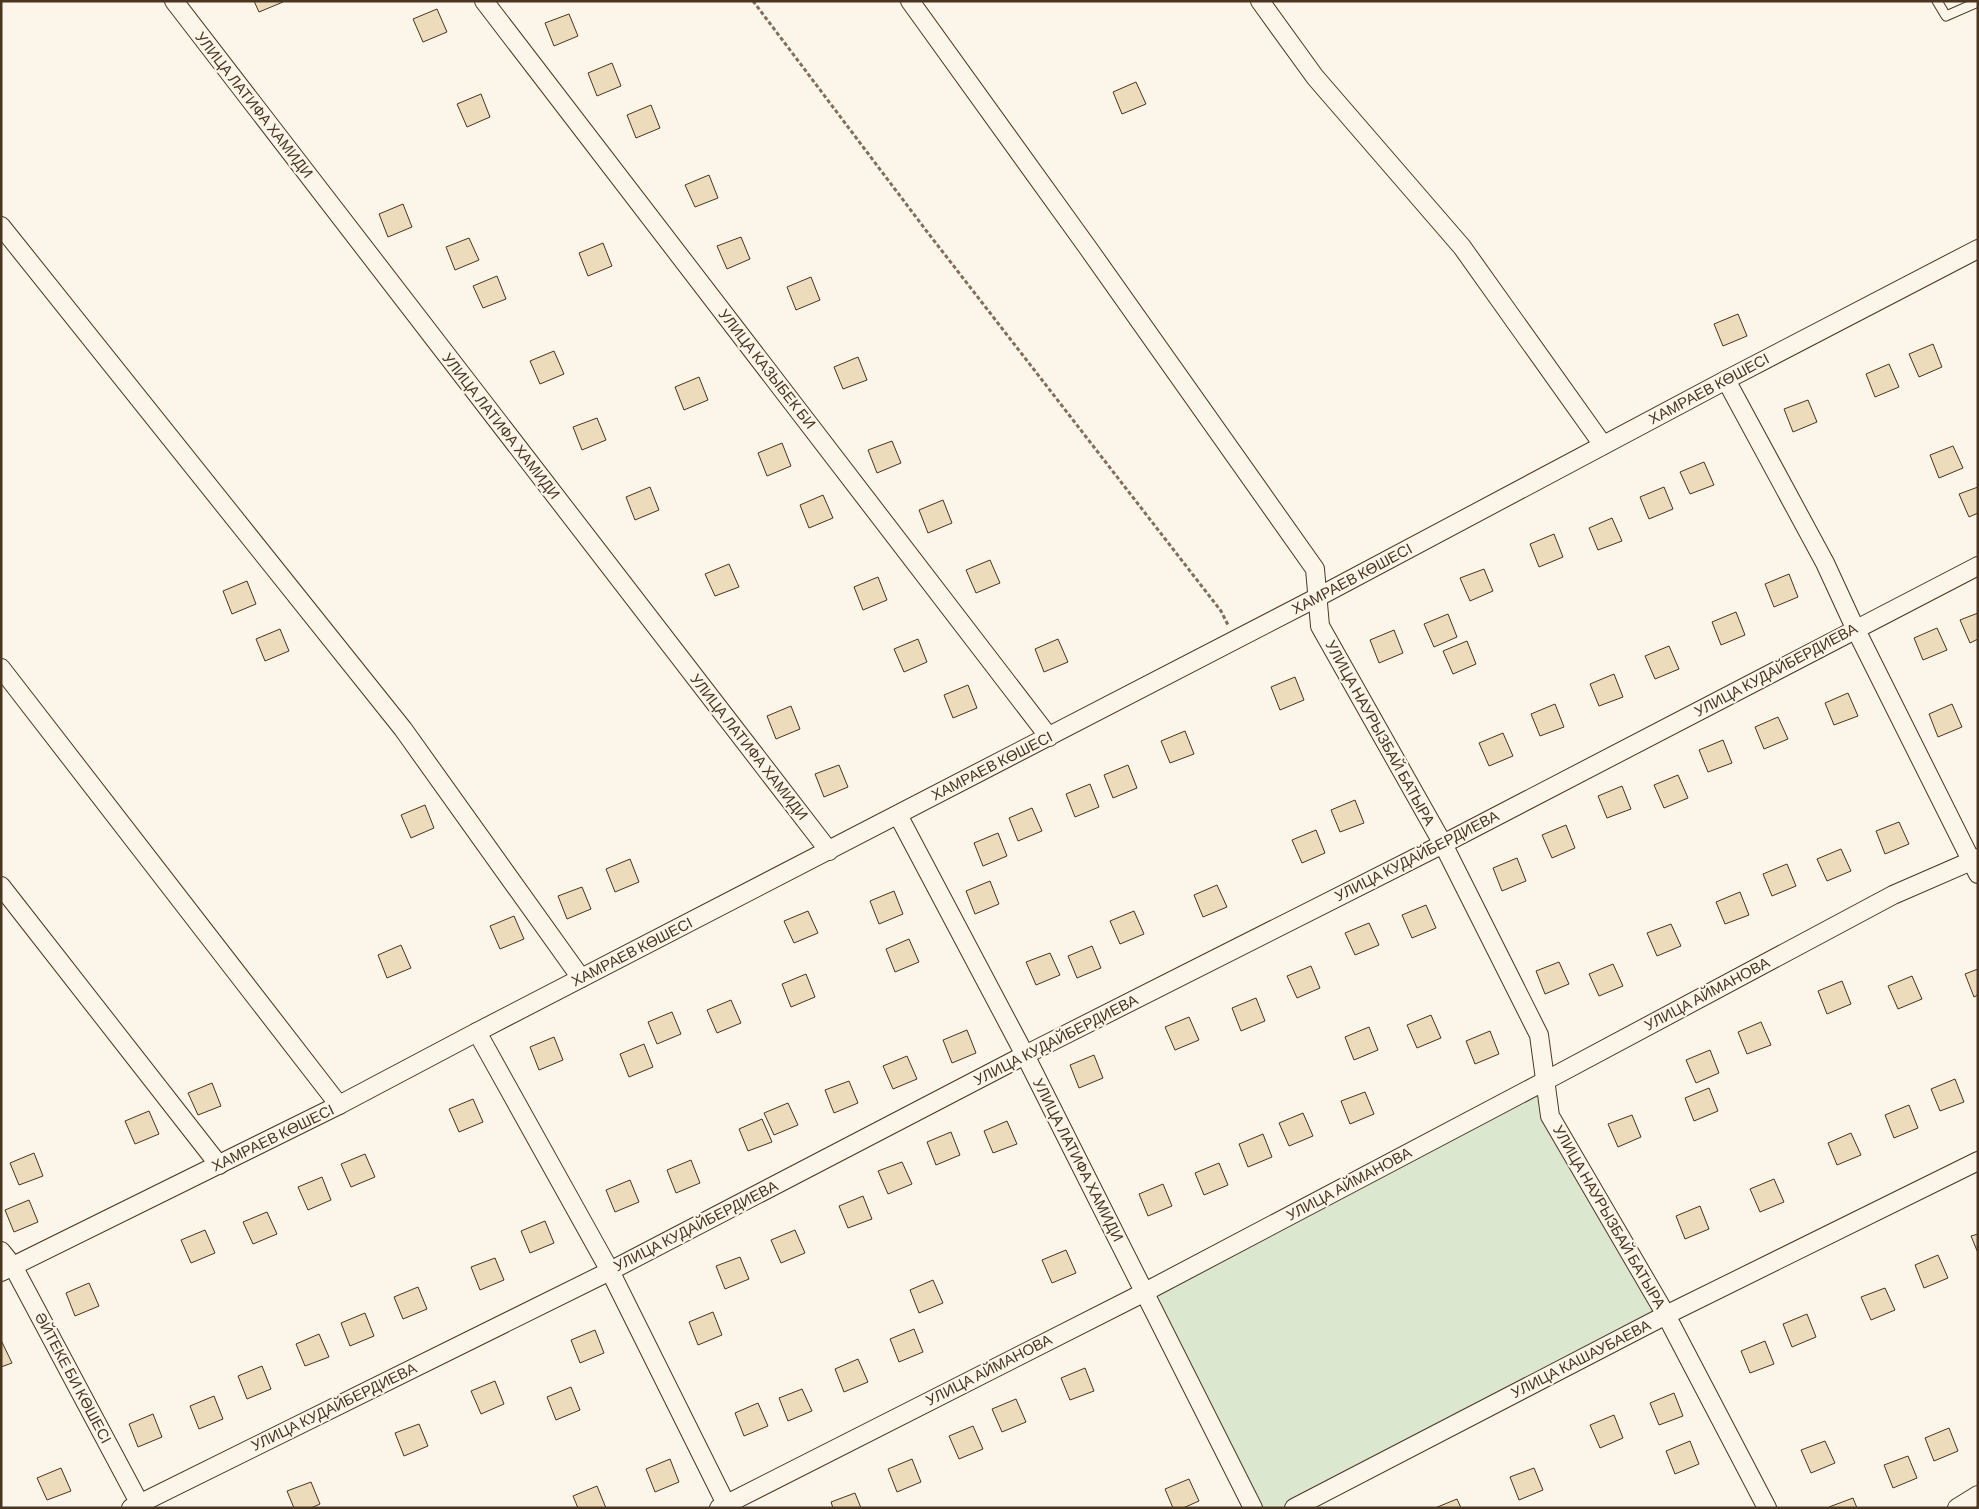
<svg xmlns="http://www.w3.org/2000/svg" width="1979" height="1509" font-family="Barlow,sans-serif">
<rect width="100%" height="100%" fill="#fbf6e9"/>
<!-- green -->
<polygon fill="#dce7d0" stroke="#887966" points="1545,1081 1550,1116 1666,1315 1294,1508 1253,1508 1145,1292"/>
<!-- building -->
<g fill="#ecdcbc" stroke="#4a3520">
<polygon points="254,1 283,1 283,2 259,12"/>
<polygon points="437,9 447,32 423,42 413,19"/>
<polygon points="569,14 578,36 554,46 545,23"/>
<polygon points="612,63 621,86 597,96 588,73"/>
<polygon points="1136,82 1146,104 1122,114 1113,92"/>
<polygon points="481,94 490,117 467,127 457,104"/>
<polygon points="651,105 660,128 636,138 627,115"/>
<polygon points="709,175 718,198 695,207 685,185"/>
<polygon points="403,204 412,227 388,237 379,214"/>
<polygon points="741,237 750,259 727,269 717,246"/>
<polygon points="469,238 479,260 455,270 446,247"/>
<polygon points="603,243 612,266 588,276 579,253"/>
<polygon points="497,276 506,299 483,308 473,286"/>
<polygon points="811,277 820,300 796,310 787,287"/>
<polygon points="1738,314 1747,336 1723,346 1714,324"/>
<polygon points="1933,344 1942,367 1919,377 1909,354"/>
<polygon points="554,351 564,374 540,384 530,361"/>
<polygon points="858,357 867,380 843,389 834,367"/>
<polygon points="1889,364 1899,387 1875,397 1866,374"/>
<polygon points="699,377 708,400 684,410 675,387"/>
<polygon points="1808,400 1817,422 1793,432 1784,409"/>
<polygon points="597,418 606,440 582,450 573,427"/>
<polygon points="892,441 901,463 877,473 868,450"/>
<polygon points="782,443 791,466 767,476 758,453"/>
<polygon points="1953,446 1963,468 1939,478 1930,455"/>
<polygon points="1704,462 1714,485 1690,494 1680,472"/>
<polygon points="650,487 659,510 635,520 626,497"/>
<polygon points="1664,487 1673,509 1649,519 1640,497"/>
<polygon points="1978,487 1978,513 1969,517 1959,494"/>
<polygon points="823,495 833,518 809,528 800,505"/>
<polygon points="943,500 952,523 928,533 919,510"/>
<polygon points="1612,518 1622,541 1598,550 1589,528"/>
<polygon points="1554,534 1563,557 1539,567 1530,544"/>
<polygon points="990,560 1000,583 976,593 966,570"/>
<polygon points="729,564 739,587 715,596 705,574"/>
<polygon points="1484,569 1493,591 1470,601 1460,578"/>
<polygon points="1789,574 1798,597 1774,607 1765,584"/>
<polygon points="878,577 887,600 863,610 854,587"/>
<polygon points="247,581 256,604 232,614 223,591"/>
<polygon points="1736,612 1745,635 1721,645 1712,622"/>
<polygon points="1978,613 1978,639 1970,643 1960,620"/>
<polygon points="1448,614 1457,637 1434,647 1424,624"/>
<polygon points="1937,628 1947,650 1923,660 1914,638"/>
<polygon points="280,629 289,651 265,661 256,639"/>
<polygon points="1394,630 1403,653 1379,663 1370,640"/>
<polygon points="918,639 927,662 904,672 894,649"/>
<polygon points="1058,639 1068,662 1044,672 1035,649"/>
<polygon points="1467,641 1476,664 1453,674 1443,651"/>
<polygon points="1669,646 1679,669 1655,679 1645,656"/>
<polygon points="1614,674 1623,697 1599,706 1590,684"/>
<polygon points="1295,677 1304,700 1280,710 1271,687"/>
<polygon points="968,685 977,708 953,718 944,695"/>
<polygon points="1848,693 1858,716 1834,725 1825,703"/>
<polygon points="1555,704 1564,727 1540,736 1531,714"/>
<polygon points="1952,704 1962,727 1938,737 1929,714"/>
<polygon points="791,706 800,729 776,739 767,716"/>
<polygon points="1778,717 1788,739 1764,749 1755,727"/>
<polygon points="1185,731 1194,754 1170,763 1161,741"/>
<polygon points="1503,733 1513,756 1489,766 1479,743"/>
<polygon points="1723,740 1732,763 1708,772 1699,750"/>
<polygon points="839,765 848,787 824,797 815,774"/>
<polygon points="1128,765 1137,788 1113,798 1104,775"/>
<polygon points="1678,775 1688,798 1664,808 1654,785"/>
<polygon points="1090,784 1099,807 1075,817 1066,794"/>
<polygon points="1622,786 1631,809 1607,818 1598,796"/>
<polygon points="1355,800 1364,823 1340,832 1331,810"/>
<polygon points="425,805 434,828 411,838 401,815"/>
<polygon points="1032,808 1042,831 1018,841 1009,818"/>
<polygon points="1899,822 1909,844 1885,854 1876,831"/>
<polygon points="1566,825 1575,848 1552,858 1542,835"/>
<polygon points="1316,830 1325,853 1302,863 1292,840"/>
<polygon points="998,833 1007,856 983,866 974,843"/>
<polygon points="1841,849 1851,871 1827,881 1817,859"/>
<polygon points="1517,858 1526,881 1502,891 1493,868"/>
<polygon points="630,859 639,882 615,892 606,869"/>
<polygon points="1787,864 1796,886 1772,896 1763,874"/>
<polygon points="990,881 999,904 975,914 966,891"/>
<polygon points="1217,885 1227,907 1203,917 1194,895"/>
<polygon points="582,887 591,909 567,919 558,896"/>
<polygon points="894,891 903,914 879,924 870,901"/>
<polygon points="1740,892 1749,915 1725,924 1716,902"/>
<polygon points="1426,905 1436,928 1412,938 1402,915"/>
<polygon points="808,911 818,933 794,943 784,921"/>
<polygon points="1134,911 1144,934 1120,944 1110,921"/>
<polygon points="514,916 524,939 500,949 490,926"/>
<polygon points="1369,923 1379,945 1355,955 1345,933"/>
<polygon points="1671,924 1681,946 1657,956 1647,933"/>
<polygon points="909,939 919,962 895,972 886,949"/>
<polygon points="401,945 411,968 387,978 378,955"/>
<polygon points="1092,946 1101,968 1077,978 1068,956"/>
<polygon points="1050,953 1060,975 1036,985 1026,962"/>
<polygon points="1559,962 1569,984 1545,994 1536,971"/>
<polygon points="1613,964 1623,986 1599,996 1589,974"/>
<polygon points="1311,966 1320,988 1297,998 1287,976"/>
<polygon points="1978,969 1978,995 1974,997 1965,974"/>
<polygon points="806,974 815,997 791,1007 782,984"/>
<polygon points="1912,976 1922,999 1898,1009 1888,986"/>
<polygon points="1842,981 1851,1004 1827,1014 1818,991"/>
<polygon points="1256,998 1265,1021 1241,1031 1232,1008"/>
<polygon points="731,1000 741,1023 717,1033 707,1010"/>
<polygon points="672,1012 681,1034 657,1044 648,1022"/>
<polygon points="1431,1015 1441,1038 1417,1048 1407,1025"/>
<polygon points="1189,1017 1199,1040 1175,1050 1165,1027"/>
<polygon points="1761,1022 1771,1045 1747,1054 1738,1032"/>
<polygon points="1369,1027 1378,1050 1354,1060 1345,1037"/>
<polygon points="967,1030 976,1053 952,1063 943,1040"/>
<polygon points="1490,1031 1499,1054 1475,1064 1466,1041"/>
<polygon points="554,1037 563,1060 539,1070 530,1047"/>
<polygon points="644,1044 653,1067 629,1077 620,1054"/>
<polygon points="1710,1050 1719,1073 1696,1083 1686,1060"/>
<polygon points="1094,1055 1103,1078 1079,1088 1070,1065"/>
<polygon points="907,1056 917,1079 893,1089 883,1066"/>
<polygon points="1955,1079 1964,1102 1940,1111 1931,1089"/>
<polygon points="849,1081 858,1103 834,1113 825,1090"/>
<polygon points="212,1083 221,1106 198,1115 188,1093"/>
<polygon points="1709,1088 1718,1111 1694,1121 1685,1098"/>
<polygon points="1365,1092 1374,1114 1350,1124 1341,1101"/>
<polygon points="473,1099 483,1122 459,1132 449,1109"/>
<polygon points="788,1103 798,1125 774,1135 764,1113"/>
<polygon points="1909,1105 1918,1128 1894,1138 1885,1115"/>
<polygon points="149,1111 159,1134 135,1144 125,1121"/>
<polygon points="1303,1113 1313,1136 1289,1146 1279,1123"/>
<polygon points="1632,1115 1641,1137 1618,1147 1608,1124"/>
<polygon points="762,1119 772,1142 748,1151 739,1129"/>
<polygon points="1007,1121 1017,1144 993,1153 984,1131"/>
<polygon points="951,1132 960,1155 936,1165 927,1142"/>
<polygon points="1851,1133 1861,1155 1837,1165 1828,1143"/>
<polygon points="1263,1134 1272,1157 1248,1167 1239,1144"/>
<polygon points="34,1153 43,1176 19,1185 10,1163"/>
<polygon points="365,1154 375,1177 351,1187 341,1164"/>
<polygon points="691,1160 700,1183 676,1193 667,1170"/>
<polygon points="902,1162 912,1184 888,1194 878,1171"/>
<polygon points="1219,1163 1228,1185 1204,1195 1195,1173"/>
<polygon points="322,1177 331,1200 308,1210 298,1187"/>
<polygon points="1774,1179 1784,1202 1760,1212 1750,1189"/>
<polygon points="630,1180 639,1202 615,1212 606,1190"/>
<polygon points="1163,1184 1172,1206 1148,1216 1139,1194"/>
<polygon points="863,1196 872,1219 848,1228 839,1206"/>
<polygon points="29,1200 38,1222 14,1232 5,1210"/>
<polygon points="1700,1206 1709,1229 1685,1239 1676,1216"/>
<polygon points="267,1212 277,1234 253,1244 243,1222"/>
<polygon points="545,1221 554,1243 530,1253 521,1231"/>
<polygon points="205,1230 215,1253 191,1263 181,1240"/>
<polygon points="795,1230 805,1253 781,1263 771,1240"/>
<polygon points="1978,1234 1978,1253 1971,1236"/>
<polygon points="1066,1250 1076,1273 1052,1283 1042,1260"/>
<polygon points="1938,1255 1948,1278 1924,1288 1915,1265"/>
<polygon points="740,1257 749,1279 725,1289 716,1266"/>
<polygon points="495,1258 504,1280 480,1290 471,1267"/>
<polygon points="933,1280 943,1303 919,1313 910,1290"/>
<polygon points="89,1283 99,1306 75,1316 66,1293"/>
<polygon points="418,1287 427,1309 403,1319 394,1297"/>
<polygon points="1885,1288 1895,1310 1871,1320 1861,1297"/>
<polygon points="713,1312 722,1335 698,1345 689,1322"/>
<polygon points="365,1313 374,1336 350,1346 341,1323"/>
<polygon points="1807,1314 1816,1337 1792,1347 1783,1324"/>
<polygon points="914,1329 923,1352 899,1362 890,1339"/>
<polygon points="595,1330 604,1353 580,1363 571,1340"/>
<polygon points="319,1334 329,1357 305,1366 296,1344"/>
<polygon points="1,1340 12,1363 1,1367"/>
<polygon points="1765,1341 1774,1364 1750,1373 1741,1351"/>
<polygon points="858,1359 868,1382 844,1392 835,1369"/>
<polygon points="262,1366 271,1389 247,1399 238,1376"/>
<polygon points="1085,1368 1094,1391 1070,1400 1061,1378"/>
<polygon points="495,1381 504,1404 481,1414 471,1391"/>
<polygon points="571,1387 580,1410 556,1420 547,1397"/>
<polygon points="802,1389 812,1411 788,1421 779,1398"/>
<polygon points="1674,1393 1683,1416 1659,1425 1650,1403"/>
<polygon points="214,1396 223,1419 199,1429 190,1406"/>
<polygon points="1016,1399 1026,1422 1002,1432 992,1409"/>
<polygon points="758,1403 768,1426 744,1436 735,1413"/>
<polygon points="153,1414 162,1437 138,1447 129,1424"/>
<polygon points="1614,1415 1623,1438 1600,1448 1590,1425"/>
<polygon points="419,1424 428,1446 404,1456 395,1433"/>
<polygon points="973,1426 983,1449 959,1459 949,1436"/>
<polygon points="1949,1428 1958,1451 1934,1461 1925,1438"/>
<polygon points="1690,1441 1699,1464 1675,1474 1666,1451"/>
<polygon points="1825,1441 1835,1463 1811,1473 1801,1450"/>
<polygon points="1908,1456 1917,1478 1893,1488 1884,1465"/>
<polygon points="670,1459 679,1482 655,1492 646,1469"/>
<polygon points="912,1459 921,1482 897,1492 888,1469"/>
<polygon points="61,1468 71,1491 47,1500 37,1478"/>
<polygon points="1534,1468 1543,1490 1519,1500 1510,1477"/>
<polygon points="1189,1479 1199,1501 1183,1508 1173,1508 1165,1489"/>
<polygon points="311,1482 320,1504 311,1508 294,1508 287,1491"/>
<polygon points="597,1486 606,1508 578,1508 573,1496"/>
<polygon points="855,1493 861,1508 833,1508 831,1502"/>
<polygon points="1853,1498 1857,1508 1829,1508 1829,1507"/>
<polygon points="1457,1499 1461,1508 1435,1508"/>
</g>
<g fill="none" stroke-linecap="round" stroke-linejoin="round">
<defs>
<polyline id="service" points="1937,1 1946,16 1978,2"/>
<g id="minor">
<polyline points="174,1 829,851"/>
<polyline points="484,1 1049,737"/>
<polyline points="910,1 1088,248 1315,569 1320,626 1443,844 1539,1035 1550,1116 1666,1315 1767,1508"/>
<polyline points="1260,1 1315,77 1462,247 1603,445"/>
<polyline points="1,226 403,729 581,978"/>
<polyline points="1726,380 1825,563 1855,628 1978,874"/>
<polyline points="1,668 339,1105"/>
<polyline points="898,815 1025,1055 1253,1508"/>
<polyline points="1,886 219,1165"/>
<polyline points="477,1032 610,1271 728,1508"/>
<polyline points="1,1251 13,1266 142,1508"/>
<polyline points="1,1272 339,1105 477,1032 1318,597 1726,380 1978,249"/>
<polyline points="131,1508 610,1271 1025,1055 1443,844 1978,566"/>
<polyline points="719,1508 1145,1292 1545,1081 1893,895 1978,858"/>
<polyline points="1294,1508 1666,1315 1978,1161"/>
<polyline points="1957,1508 1978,1495"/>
</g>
</defs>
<!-- service casing -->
<use href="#service" stroke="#4a3520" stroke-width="11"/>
<!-- minor casing -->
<use href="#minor" stroke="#4a3520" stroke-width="20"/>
<!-- path -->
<polyline stroke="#7f6f5c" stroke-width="3" stroke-dasharray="4 2.5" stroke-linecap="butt" points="753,1 925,229 1221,611 1228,625"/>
<!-- service -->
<use href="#service" stroke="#fbf6e9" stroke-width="9"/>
<!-- minor -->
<use href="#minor" stroke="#fbf6e9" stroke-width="18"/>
</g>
<g text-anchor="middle" stroke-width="4" stroke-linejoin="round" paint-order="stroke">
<!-- street labels -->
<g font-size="15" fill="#4a3520" stroke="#fbf6e9">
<text transform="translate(254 105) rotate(52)" y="5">УЛИЦА ЛАТИФА ХАМИДИ</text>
<text transform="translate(767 369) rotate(52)" y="5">УЛИЦА КАЗЫБЕК БИ</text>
<text transform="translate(1709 389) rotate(-28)" y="5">ХАМРАЕВ КӨШЕСІ</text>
<text transform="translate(501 426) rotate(52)" y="5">УЛИЦА ЛАТИФА ХАМИДИ</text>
<text transform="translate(1352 579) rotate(-28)" y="5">ХАМРАЕВ КӨШЕСІ</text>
<text transform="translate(1776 670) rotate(-28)" y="5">УЛИЦА КУДАЙБЕРДИЕВА</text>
<text transform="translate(1380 733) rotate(61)" y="5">УЛИЦА НАУРЫЗБАЙ БАТЫРА</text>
<text transform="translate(749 747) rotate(52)" y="5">УЛИЦА ЛАТИФА ХАМИДИ</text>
<text transform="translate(992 766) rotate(-27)" y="5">ХАМРАЕВ КӨШЕСІ</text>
<text transform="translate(1417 856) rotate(-27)" y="5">УЛИЦА КУДАЙБЕРДИЕВА</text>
<text transform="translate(632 952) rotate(-27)" y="5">ХАМРАЕВ КӨШЕСІ</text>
<text transform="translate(1707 994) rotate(-28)" y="5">УЛИЦА АЙМАНОВА</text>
<text transform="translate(1056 1040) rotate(-27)" y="5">УЛИЦА КУДАЙБЕРДИЕВА</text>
<text transform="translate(273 1138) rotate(-26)" y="5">ХАМРАЕВ КӨШЕСІ</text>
<text transform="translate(1078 1160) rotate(63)" y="5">УЛИЦА ЛАТИФА ХАМИДИ</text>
<text transform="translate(1349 1184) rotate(-28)" y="5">УЛИЦА АЙМАНОВА</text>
<text transform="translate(1609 1217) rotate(60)" y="5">УЛИЦА НАУРЫЗБАЙ БАТЫРА</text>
<text transform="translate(696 1226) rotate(-27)" y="5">УЛИЦА КУДАЙБЕРДИЕВА</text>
<text transform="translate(1581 1359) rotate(-27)" y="5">УЛИЦА КАШАУБАЕВА</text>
<text transform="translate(989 1370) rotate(-27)" y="5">УЛИЦА АЙМАНОВА</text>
<text transform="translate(73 1378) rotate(62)" y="5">ӘЙТЕКЕ БИ КӨШЕСІ</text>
<text transform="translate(334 1407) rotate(-26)" y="5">УЛИЦА КУДАЙБЕРДИЕВА</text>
</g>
</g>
<!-- border -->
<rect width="1979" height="1509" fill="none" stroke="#4a3520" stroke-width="5"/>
</svg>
